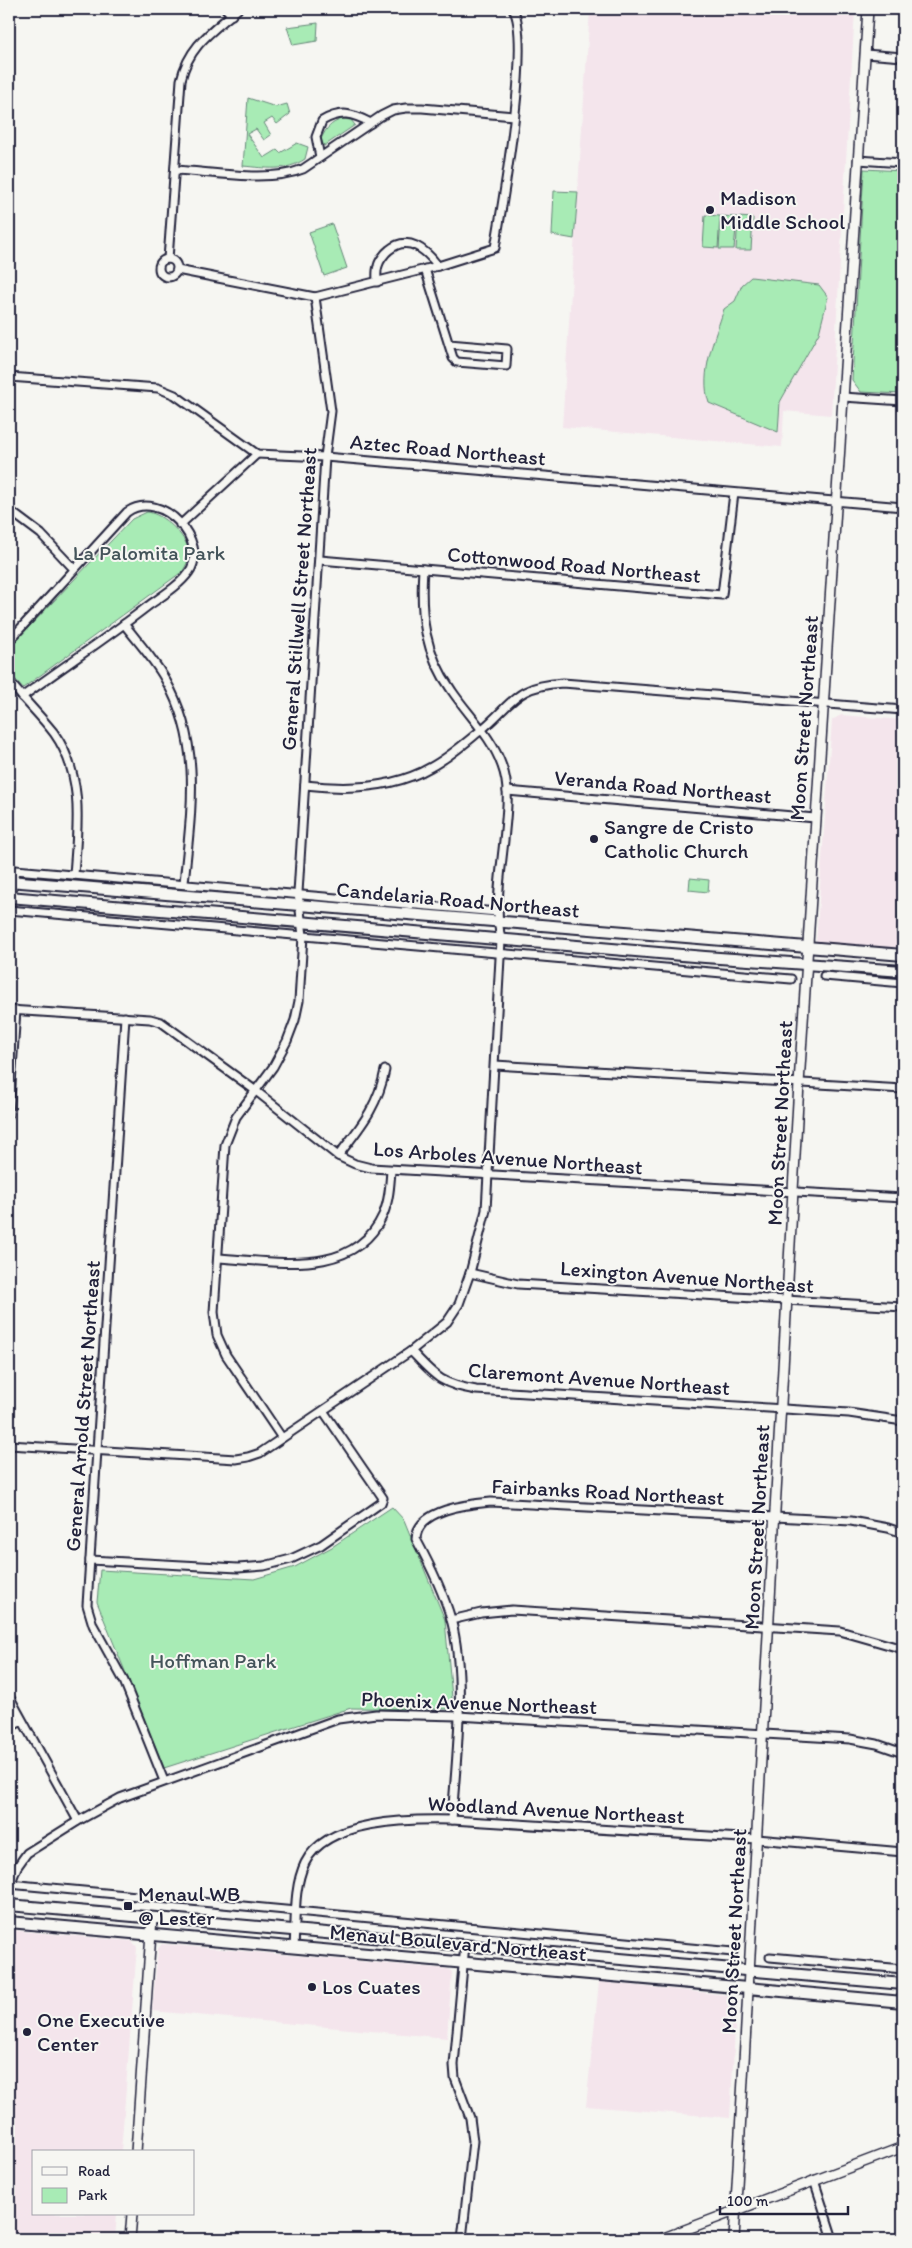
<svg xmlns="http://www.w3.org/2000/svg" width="912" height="2248" font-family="Itim,sans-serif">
<rect width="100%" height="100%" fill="#f6f6f2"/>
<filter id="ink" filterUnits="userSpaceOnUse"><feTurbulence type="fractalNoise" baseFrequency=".02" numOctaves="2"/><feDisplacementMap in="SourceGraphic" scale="10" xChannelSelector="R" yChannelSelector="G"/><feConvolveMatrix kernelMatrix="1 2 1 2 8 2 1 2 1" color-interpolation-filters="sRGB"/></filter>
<g filter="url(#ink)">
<!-- built -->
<g fill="#f4e5ec">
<polygon points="590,9 855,9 831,415 784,411 782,447 562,427"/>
<polygon points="841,715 903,720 903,949 816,942 832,720"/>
<polygon points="9,794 17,818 12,874 9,874"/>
<polygon points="9,1930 132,1941 137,1947 121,2152 34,2152 34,2214 117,2214 115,2239 9,2239"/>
<polygon points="162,1944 448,1969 452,1972 447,2038 152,2011 158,1949"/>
<polygon points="599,1982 737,1996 730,2118 586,2106"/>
</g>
<!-- green -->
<g fill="#a8ebb5" stroke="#658678">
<polygon points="318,23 317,41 293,45 287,27"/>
<path d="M 248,98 L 276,107 L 287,104 L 290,114 L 277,124 L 272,118 L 264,123 L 271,135 L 264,140 L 256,129 L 247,134 L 264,158 L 277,150 L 280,153 L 297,143 L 308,147 L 305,159 C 286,172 265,168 243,166 Z"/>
<path d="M 342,119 L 351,120 L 355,125 L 324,146 L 321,139 C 326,128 331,123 342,119 Z"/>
<polygon points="864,169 903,171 903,394 861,392 852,380"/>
<polygon points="554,191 578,192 574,239 552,235"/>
<polygon points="705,215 720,216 718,248 703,247"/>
<polygon points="721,216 737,217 734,249 719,249"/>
<polygon points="738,217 753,218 751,250 736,250"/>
<polygon points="332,224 347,268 324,276 309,232"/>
<path d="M 751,277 L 819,285 L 828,297 L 819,333 L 780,402 L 778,432 L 709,403 C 699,373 715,338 724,309 L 735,301 L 742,285 Z"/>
<path d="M 147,512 C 162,513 187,536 189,552 C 190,559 186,565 183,571 L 23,688 L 9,672 L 9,648 L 132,519 Z"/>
<polygon points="690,878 709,880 708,892 689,890"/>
<polygon points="898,899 903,899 903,940 897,940"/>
<polygon points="392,1507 404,1520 445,1620 453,1709 351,1708 164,1768 97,1602 100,1570 254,1579 295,1567 332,1547"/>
</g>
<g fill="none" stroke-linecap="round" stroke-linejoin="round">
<defs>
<g id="minor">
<polyline points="226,9 232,15"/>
<polyline points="865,54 903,57"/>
<path d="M 320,157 L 316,137 L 322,121 C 341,110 352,113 371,123"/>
<polyline points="858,160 903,163"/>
<path d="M 175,170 C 213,172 269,183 303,169 L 381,116 L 393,110 L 406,108 L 422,108 L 514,116"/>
<path d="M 168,259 L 181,80 C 189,45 213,31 238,9"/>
<circle cx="168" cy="268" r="9"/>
<polyline points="425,269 453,358 457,362 506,366 507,349 449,344"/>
<path d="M 177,270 L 315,297 L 438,266 L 495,248 C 502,206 532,40 513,9"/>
<path d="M 377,282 C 377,277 376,271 378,266 C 379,261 385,253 389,250 C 408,234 426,250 438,266"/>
<polyline points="9,377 158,388 175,395 257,454 325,457 903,507"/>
<polyline points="843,397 903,401"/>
<polyline points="9,510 41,534 74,569"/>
<polyline points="180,525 257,454"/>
<polyline points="320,560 722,595 734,493"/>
<path d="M 124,624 C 138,642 154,659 165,679 C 203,745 191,811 184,883"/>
<path d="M 9,641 L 127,512 C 162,488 210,543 189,572 C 179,586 162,596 148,606 C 107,638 64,666 22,697"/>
<path d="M 9,681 C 23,699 40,715 54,733 C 84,775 78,825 74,874"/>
<path d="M 305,785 C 347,790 393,789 431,767 C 448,758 465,743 480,731 C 514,703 514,686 563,683 L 903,710"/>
<polyline points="507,791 815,818"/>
<polyline points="11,897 15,870 497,912"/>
<polyline points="9,910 791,979"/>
<polyline points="824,976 903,983"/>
<polyline points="9,1010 150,1019 161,1022 256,1091 338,1156 355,1164 371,1168 903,1198"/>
<polyline points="125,1017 87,1605 93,1625 124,1681 164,1781"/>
<polyline points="495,1065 903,1089"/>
<polyline points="9,1114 16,1010"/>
<path d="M 338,1156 C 360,1127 378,1107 385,1070"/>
<path d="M 218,1258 C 274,1261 354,1279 383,1215 C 389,1201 390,1185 391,1170"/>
<polyline points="470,1273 518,1284 903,1307"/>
<path d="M 411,1351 C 435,1376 440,1384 476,1390 L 849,1413 L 903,1421"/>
<polyline points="282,1438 226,1355 217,1335 214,1312 225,1145 236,1117 273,1067 287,1041 295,1020 299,1001 303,936 298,893 325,457 331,411 315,297"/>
<path d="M 9,1445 L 236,1459 L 248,1457 L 260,1453 L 411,1351 L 447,1322 L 459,1304 L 470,1273 L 486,1210 L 501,940 C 494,904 502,866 505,830 C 507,809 510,787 502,766 C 492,737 469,716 452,691 C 424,652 420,615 423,569"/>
<polyline points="90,1560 238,1568 264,1566 291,1559 321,1545 381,1503 383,1498 324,1412"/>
<polyline points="451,1620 481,1613 512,1610 840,1631 903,1649"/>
<polyline points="9,1696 78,1821"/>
<polyline points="9,1728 22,1721"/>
<path d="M 452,1820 C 456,1758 467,1679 451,1619 C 443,1591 430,1565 416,1539 C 417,1509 469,1504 491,1502 L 851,1521 L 888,1528 L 903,1533"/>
<polyline points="9,1884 733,1952"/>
<polyline points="10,1885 17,1867 27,1853 78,1821 120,1798 338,1719 376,1714 458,1716 850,1739 877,1744 903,1753"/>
<path d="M 294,1947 C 296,1920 293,1888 305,1863 C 326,1819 411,1819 452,1820 L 757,1839 L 903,1852"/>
<polyline points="770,1957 903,1969"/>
<polyline points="814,2180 833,2239"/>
<polyline points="462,2239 473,2141 470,2118 455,2078 454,2065 465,1944"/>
</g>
<g id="tertiary">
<polyline points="136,2152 152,1918"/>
<polyline points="130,2239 132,2214"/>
<polyline points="661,2239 903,2147"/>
<polyline points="734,2239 799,1084 868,9"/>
</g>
<g id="secondary">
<polyline points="9,881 903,955"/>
<polyline points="9,897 705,957 903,971"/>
<polyline points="9,1905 903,1984"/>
<polyline points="9,1922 903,2002"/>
</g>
</defs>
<!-- minor casing -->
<use href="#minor" stroke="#22223b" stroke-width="11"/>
<!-- tertiary casing -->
<use href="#tertiary" stroke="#22223b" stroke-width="12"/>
<!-- secondary casing -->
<use href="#secondary" stroke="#22223b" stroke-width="14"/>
<!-- minor -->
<use href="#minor" stroke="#f6f6f2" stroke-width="7"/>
<!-- tertiary -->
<use href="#tertiary" stroke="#f6f6f2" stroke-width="9"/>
<!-- secondary -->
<use href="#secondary" stroke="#f6f6f2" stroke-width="10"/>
</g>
</g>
<!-- markers -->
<g fill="#22223b" stroke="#f6f6f2" stroke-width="2">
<circle cx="710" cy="210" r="5"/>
<circle cx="594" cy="839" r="5"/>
<rect x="123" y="1901" width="10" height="10" rx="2.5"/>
<circle cx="312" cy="1987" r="5"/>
<circle cx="27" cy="2032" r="5"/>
</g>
<g text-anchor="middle" stroke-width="4" stroke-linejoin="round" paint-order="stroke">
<!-- poi labels -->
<g font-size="21" fill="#22223b" stroke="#f6f6f2" text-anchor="start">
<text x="720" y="205">Madison<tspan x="720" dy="24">Middle School</tspan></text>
<text x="604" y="834">Sangre de Cristo<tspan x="604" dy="24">Catholic Church</tspan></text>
<text x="138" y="1901">Menaul WB<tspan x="138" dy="24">@ Lester</tspan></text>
<text x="322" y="1994">Los Cuates</text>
<text x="37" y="2027">One Executive<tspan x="37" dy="24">Center</tspan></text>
</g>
<!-- street labels -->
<g font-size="21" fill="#22223b" stroke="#f6f6f2">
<text transform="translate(448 450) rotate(5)" y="7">Aztec Road Northeast</text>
<text transform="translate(574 565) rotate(5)" y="7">Cottonwood Road Northeast</text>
<text transform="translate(299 599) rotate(-86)" y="7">General Stillwell Street Northeast</text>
<text transform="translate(804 718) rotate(-86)" y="7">Moon Street Northeast</text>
<text transform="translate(663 787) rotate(5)" y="7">Veranda Road Northeast</text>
<text transform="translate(458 900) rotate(5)" y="7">Candelaria Road Northeast</text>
<text transform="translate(780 1123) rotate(-87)" y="7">Moon Street Northeast</text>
<text transform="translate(508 1158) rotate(4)" y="7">Los Arboles Avenue Northeast</text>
<text transform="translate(687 1277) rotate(4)" y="7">Lexington Avenue Northeast</text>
<text transform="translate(599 1379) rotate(4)" y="7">Claremont Avenue Northeast</text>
<text transform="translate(83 1406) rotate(-86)" y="7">General Arnold Street Northeast</text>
<text transform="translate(608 1492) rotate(3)" y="7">Fairbanks Road Northeast</text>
<text transform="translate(757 1527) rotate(-87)" y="7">Moon Street Northeast</text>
<text transform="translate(479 1703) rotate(2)" y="7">Phoenix Avenue Northeast</text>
<text transform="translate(556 1810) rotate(3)" y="7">Woodland Avenue Northeast</text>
<text transform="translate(734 1931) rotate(-87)" y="7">Moon Street Northeast</text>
<text transform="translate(458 1943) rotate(5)" y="7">Menaul Boulevard Northeast</text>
</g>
<!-- park labels -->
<g font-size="21" fill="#44545a" stroke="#f6f6f2">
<text x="149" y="560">La Palomita Park</text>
<text x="213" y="1668">Hoffman Park</text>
</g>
</g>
<!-- margin -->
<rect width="912" height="2248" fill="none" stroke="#f6f6f2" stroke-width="30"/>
<rect x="15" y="15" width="882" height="2218" fill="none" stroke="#22223b" stroke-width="2" filter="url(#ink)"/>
<!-- legend -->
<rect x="32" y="2150" width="162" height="65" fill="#f6f6f2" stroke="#a1a1a9"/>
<rect x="42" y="2167" width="25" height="8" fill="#f6f6f2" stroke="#a1a1a9"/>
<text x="78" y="2176" font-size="15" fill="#22223b">Road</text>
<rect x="42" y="2188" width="25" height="15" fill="#a8ebb5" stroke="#a1a1a9"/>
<text x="78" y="2200" font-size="15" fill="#22223b">Park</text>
<!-- scale -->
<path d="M720 2206v8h128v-8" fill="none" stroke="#22223b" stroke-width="2.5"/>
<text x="727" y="2206" font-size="15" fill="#22223b" stroke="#f6f6f2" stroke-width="4" paint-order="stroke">100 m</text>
</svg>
